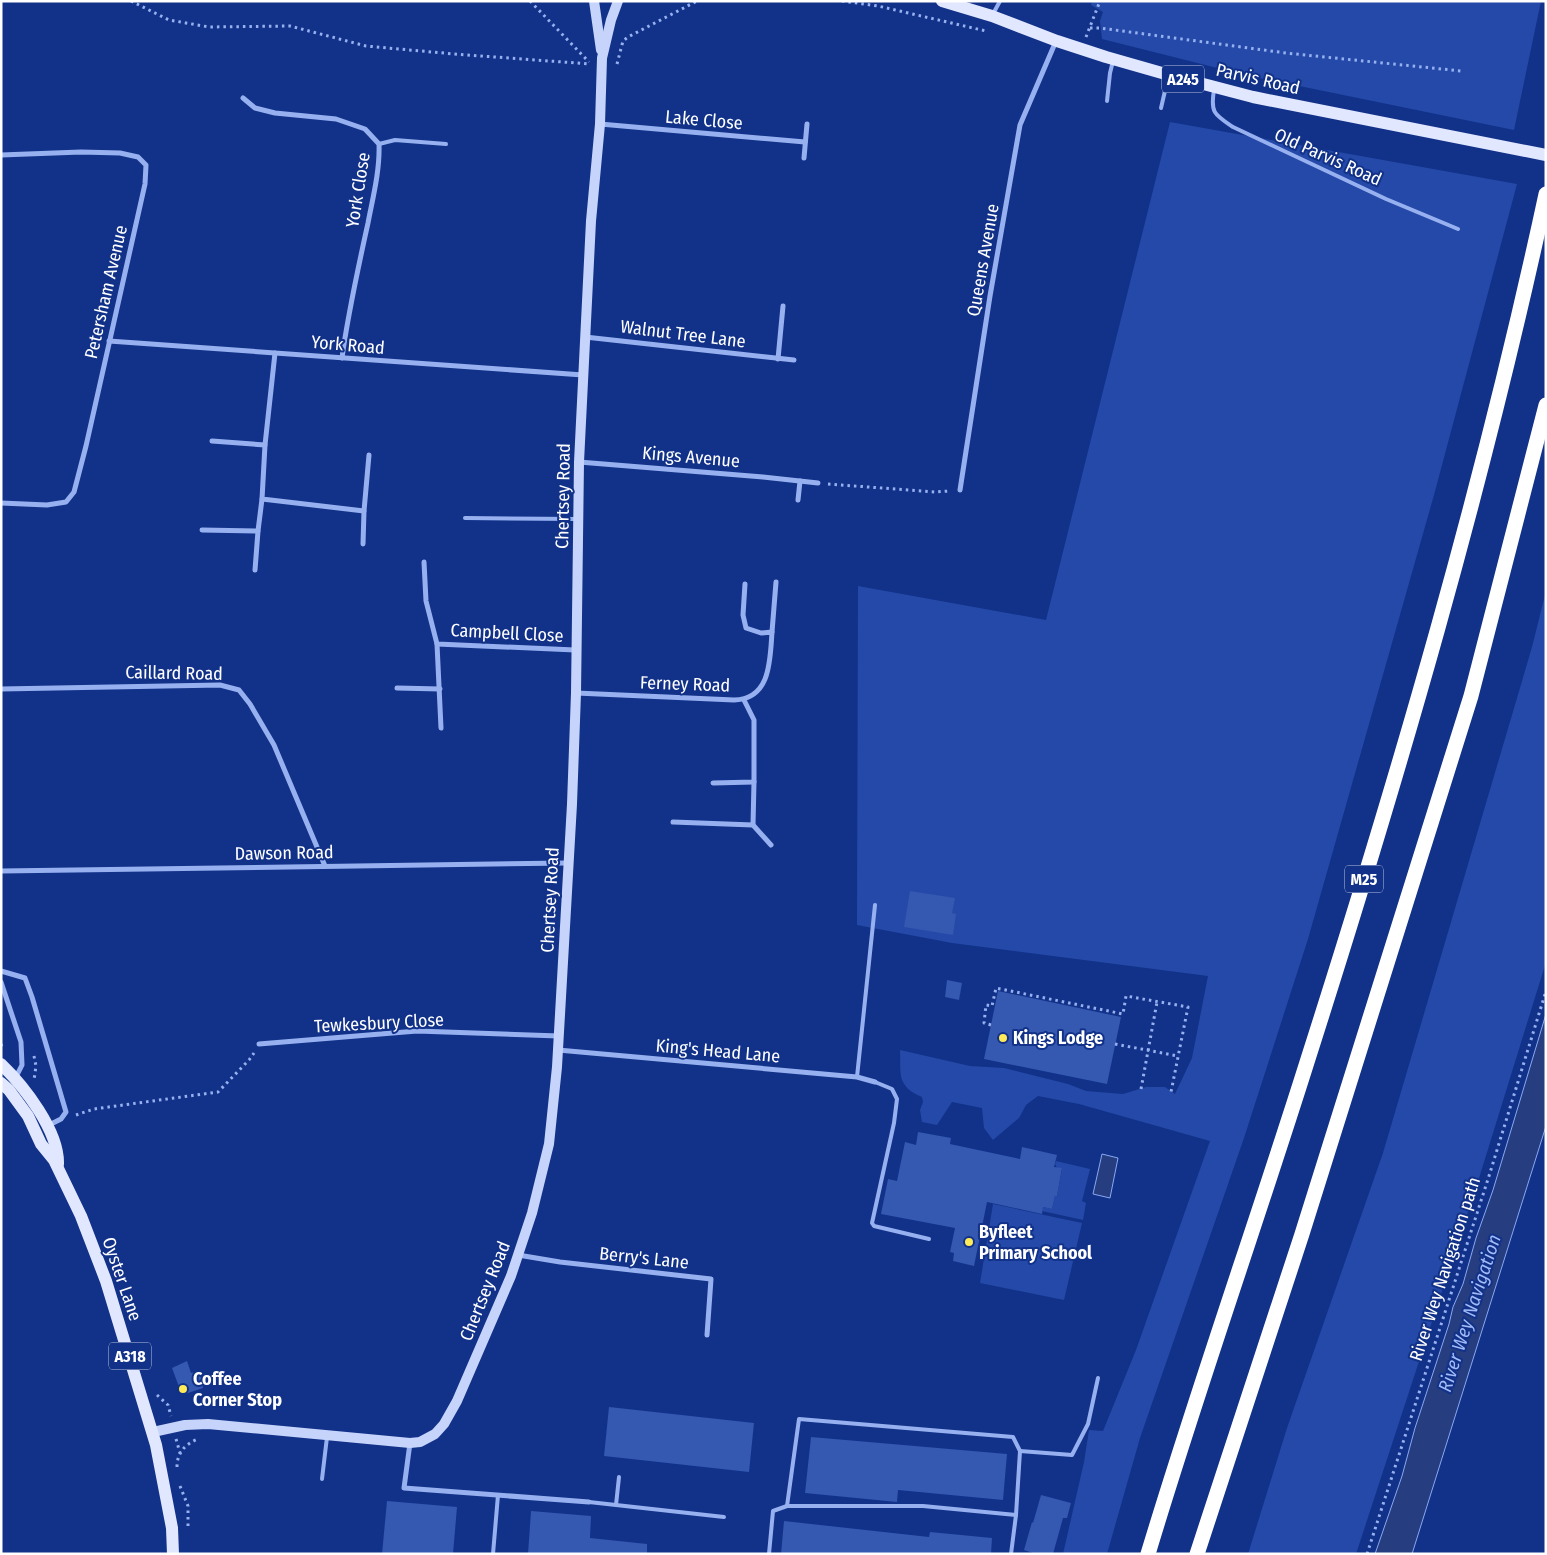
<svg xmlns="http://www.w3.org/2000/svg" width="1547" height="1555" font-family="'Fira Sans Condensed',sans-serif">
<rect width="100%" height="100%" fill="#123289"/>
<!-- green -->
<g fill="#2449a8">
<polygon points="1092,1 1541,1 1514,130 1245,75 1102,39 1100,21 1103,12 1091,5"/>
<path d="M 1170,122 L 1517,184 L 1434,495 L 1308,939 L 1244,1138 L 1140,1438 L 1107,1554 L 1063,1554 L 1084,1462 L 1089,1430 L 1103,1431 L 1136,1350 L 1210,1141 L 1079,1104 L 1038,1096 L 1026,1105 L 1019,1118 L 993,1140 L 984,1128 L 982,1108 L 952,1102 L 937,1125 L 922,1122 L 920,1110 L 923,1102 L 922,1097 C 896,1086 901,1074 900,1050 L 970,1066 L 1004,1068 L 1068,1084 L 1086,1091 L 1123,1094 L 1146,1087 L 1165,1087 L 1175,1094 L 1192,1058 L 1208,976 L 952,943 L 857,925 L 858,586 L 1046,620 Z"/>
<polygon points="1546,591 1546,962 1480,1175 1356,1554 1248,1554 1287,1428 1383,1153 1532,647"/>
<polygon points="1056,1161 1090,1169 1082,1201 1086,1203 1083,1220 1042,1211 1043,1207 1052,1209 1055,1196 1057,1196 1062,1169 1057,1168 1055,1164"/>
<polygon points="993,1204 1082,1223 1064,1300 980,1283"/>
</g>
<!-- water -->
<g fill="#263e7f" stroke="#89a8f4">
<polygon points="1546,1014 1546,1126 1412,1554 1375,1554 1402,1476 1415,1428 1449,1324 1453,1307 1463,1284 1476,1238 1493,1190"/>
<polygon points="1102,1154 1118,1158 1110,1198 1093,1194"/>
</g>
<!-- building -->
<g fill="#3558b1">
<polygon points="910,891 955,898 952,913 956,914 953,935 904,927"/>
<polygon points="947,980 962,983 959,1000 945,997"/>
<polygon points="998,991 1121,1017 1107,1084 984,1059"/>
<polygon points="918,1132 951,1138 950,1144 1020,1159 1022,1147 1057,1155 1054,1167 1062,1168 1057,1196 1055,1196 1052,1209 1043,1207 1042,1214 987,1202 974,1266 953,1261 954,1253 950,1252 955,1228 881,1214 888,1179 897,1181 905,1142 916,1145"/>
<polygon points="187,1361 191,1373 199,1371 202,1379 203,1388 182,1395 172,1368"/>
<polygon points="609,1407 754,1423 749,1472 604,1456"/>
<polygon points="811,1437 1007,1454 1003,1500 898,1490 897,1502 805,1493"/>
<polygon points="1041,1495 1071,1503 1067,1518 1063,1518 1053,1554 1036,1554 1024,1550 1032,1522 1033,1523"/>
<polygon points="387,1501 457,1507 453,1554 382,1554"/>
<polygon points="531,1511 591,1516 590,1538 647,1544 647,1554 528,1554"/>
<polygon points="784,1521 929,1537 930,1532 992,1538 991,1554 781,1554"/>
</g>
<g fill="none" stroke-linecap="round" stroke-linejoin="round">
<!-- path -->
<g stroke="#97b1f0" stroke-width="3" stroke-dasharray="2.5 4" stroke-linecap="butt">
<polyline points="131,1 169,20 209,27 290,26 366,46 454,54 590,64"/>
<polyline points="530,1 589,62"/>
<polyline points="842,1 878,6 986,31"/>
<polyline points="1090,28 1100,28 1286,53 1461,71"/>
<polyline points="1086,37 1100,1"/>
<polyline points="617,64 623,41 628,37 697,1"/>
<polyline points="828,484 935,492 949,491"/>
<polyline points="991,1025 984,1023 986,1005 992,1006 996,988 1123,1014 1126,996 1188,1007 1171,1092"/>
<polyline points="1,1044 3,1050"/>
<polyline points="1115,1044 1178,1056"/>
<polyline points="34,1056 36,1066 34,1080"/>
<polyline points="1141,1089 1157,1002"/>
<polyline points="76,1115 94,1109 218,1092 249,1060 254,1053"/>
<polyline points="157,1395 168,1405 171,1416"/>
<polyline points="176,1439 180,1453"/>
<path d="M 177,1467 C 177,1453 185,1444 198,1439"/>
<polyline points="180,1486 188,1506 188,1528"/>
<polyline points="1367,1554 1489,1176 1546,991"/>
</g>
<!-- lane -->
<g stroke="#97b1f0" stroke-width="4">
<polyline points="993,14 1000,1"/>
<path d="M 1214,90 C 1210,113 1215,115 1233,127 L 1386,199 L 1458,229"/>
<polyline points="1107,101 1110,73 1113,61"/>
<polyline points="1161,108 1168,78"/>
<polyline points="379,144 395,140 446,144"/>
<polyline points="465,518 577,519"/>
<polyline points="857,1077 875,905"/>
<polyline points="875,1082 892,1089 897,1099 894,1123 872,1223 874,1226 929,1239"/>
<polyline points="1020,1451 1072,1455 1088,1424 1098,1378"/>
<polyline points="322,1479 327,1437"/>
<polyline points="589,1502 724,1517"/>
<polyline points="616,1505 619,1477"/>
<polyline points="787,1506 799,1419 1013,1437 1020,1451 1016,1515 1011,1554"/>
<polyline points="493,1554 498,1495"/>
<polyline points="769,1554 773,1511 787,1506 923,1506 1016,1515"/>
</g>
<!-- street -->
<g stroke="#97b1f0" stroke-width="5">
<path d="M 243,98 L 255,108 L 275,113 L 336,119 L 365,129 L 379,144 C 380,170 373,197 368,223 C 358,268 348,313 342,358"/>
<polyline points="600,124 805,142"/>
<polyline points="1,155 81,152 120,153 138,157 146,165 145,184 86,446 74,492 66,502 47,505 1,503"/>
<polyline points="804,158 807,124"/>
<polyline points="585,337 794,360"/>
<polyline points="109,341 583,375"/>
<polyline points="778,359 783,306"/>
<polyline points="212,441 265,445 275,353"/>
<polyline points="265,445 262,499 364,511 363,544"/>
<polyline points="579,462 763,477 818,483"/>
<polyline points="960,490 990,296 1020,125 1056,41"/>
<polyline points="798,500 800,481"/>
<polyline points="364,511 369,455"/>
<polyline points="202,530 258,531 255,570"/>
<polyline points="258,531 262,499"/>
<polyline points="424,562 426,601 437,644 575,650"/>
<polyline points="772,632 776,582"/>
<polyline points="437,644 441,728"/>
<polyline points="397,688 440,689"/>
<polyline points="1,689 220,685 239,690 250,704 274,745 325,866"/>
<path d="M 576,693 L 734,700 C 771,699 770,660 772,632 L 761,633 L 746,628 L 743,615 L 745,584"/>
<polyline points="713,783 754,782 754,720 744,700"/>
<polyline points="673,822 753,825 754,782"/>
<polyline points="753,825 771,845"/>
<polyline points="1,871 568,863"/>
<polyline points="1,971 25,978 32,997 66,1112 61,1119 49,1125"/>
<polyline points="1,982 21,1042 22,1065 16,1077"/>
<polyline points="259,1044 417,1031 559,1036"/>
<polyline points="558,1050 857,1077 875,1082"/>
<polyline points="518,1255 560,1262 711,1279 707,1335"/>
<polyline points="410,1443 404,1488 589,1502"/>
</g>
<!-- secondary -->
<g stroke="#c6d4fb" stroke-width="10">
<polyline points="594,1 601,50"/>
<polyline points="153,1432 185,1425 208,1424 410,1443 420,1442 435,1434 444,1424 457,1401 511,1276 532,1213 549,1144 557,1067 572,804 576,693 579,462 591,221 600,124 602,58 611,20 618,1"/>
</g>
<!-- primary -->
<g stroke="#e1e7ff" stroke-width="12">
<polyline points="942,1 992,16 1057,41 1106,57 1169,75 1253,97 1546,155"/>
<path d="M 1,1064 C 24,1086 59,1131 58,1164"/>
<polyline points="1,1083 9,1090 28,1116 41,1144 54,1160 81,1216 106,1281 156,1445 172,1528 173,1554"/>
</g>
<!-- highway -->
<g stroke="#fff" stroke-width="15">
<path d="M 1148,1554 C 1198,1388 1256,1224 1308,1059 C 1399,774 1483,487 1546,194"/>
<polyline points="1197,1554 1302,1234 1471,696 1546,405"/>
</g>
</g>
<!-- markers -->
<g fill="#ffeb57" stroke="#123289" stroke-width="2">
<circle cx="1003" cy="1038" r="5"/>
<circle cx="969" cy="1242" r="5"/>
<circle cx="183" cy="1389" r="5"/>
</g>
<g text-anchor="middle" stroke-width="4" stroke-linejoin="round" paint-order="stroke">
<!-- shield labels -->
<g fill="#123289" stroke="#b8c2dc" stroke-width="1">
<rect x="1162" y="65.5" width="42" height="27" rx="4"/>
<rect x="1345" y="865.5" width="38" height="27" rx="4"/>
<rect x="109" y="1342.5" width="42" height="27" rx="4"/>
</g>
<g font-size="16" font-weight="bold" fill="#fff">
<text x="1183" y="85">A245</text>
<text x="1364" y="885">M25</text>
<text x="130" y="1362">A318</text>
</g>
<!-- street labels -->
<g font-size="18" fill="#fff" stroke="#123289">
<text transform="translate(1258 79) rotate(13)" y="6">Parvis Road</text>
<text transform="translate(704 120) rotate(5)" y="6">Lake Close</text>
<text transform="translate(1328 157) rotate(24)" y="6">Old Parvis Road</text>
<text transform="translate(358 190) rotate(-81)" y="6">York Close</text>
<text transform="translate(983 260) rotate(-80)" y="6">Queens Avenue</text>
<text transform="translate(106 292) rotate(-77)" y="6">Petersham Avenue</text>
<text transform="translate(683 334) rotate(7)" y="6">Walnut Tree Lane</text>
<text transform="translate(348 345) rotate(5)" y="6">York Road</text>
<text transform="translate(691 457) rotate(5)" y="6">Kings Avenue</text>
<text transform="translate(563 496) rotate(-89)" y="6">Chertsey Road</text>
<text transform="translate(507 633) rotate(3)" y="6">Campbell Close</text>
<text transform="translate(174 673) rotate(1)" y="6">Caillard Road</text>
<text transform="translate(685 684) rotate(2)" y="6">Ferney Road</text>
<text transform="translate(284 853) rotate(-1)" y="6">Dawson Road</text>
<text transform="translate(550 900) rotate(-87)" y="6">Chertsey Road</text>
<text transform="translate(379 1023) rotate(-3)" y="6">Tewkesbury Close</text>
<text transform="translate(718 1051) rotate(5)" y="6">King's Head Lane</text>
<text transform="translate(644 1258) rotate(6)" y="6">Berry's Lane</text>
<text transform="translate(1445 1269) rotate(-72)" y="6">River Wey Navigation path</text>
<text transform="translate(122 1279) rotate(71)" y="6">Oyster Lane</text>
<text transform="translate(485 1291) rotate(-68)" y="6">Chertsey Road</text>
</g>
<!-- poi labels -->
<g font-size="18" font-weight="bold" fill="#fff" stroke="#123289" text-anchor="start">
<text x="1013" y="1044">Kings Lodge</text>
<text x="979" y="1238">Byfleet<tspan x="979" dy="21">Primary School</tspan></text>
<text x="193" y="1385">Coffee<tspan x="193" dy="21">Corner Stop</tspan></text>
</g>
<!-- water labels -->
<g font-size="19" font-style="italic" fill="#a3bbf8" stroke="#123289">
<text transform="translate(1469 1313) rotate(-72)" y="7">River Wey Navigation</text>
</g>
</g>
<!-- border -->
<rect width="1547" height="1555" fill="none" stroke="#ffffff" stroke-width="5"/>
</svg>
